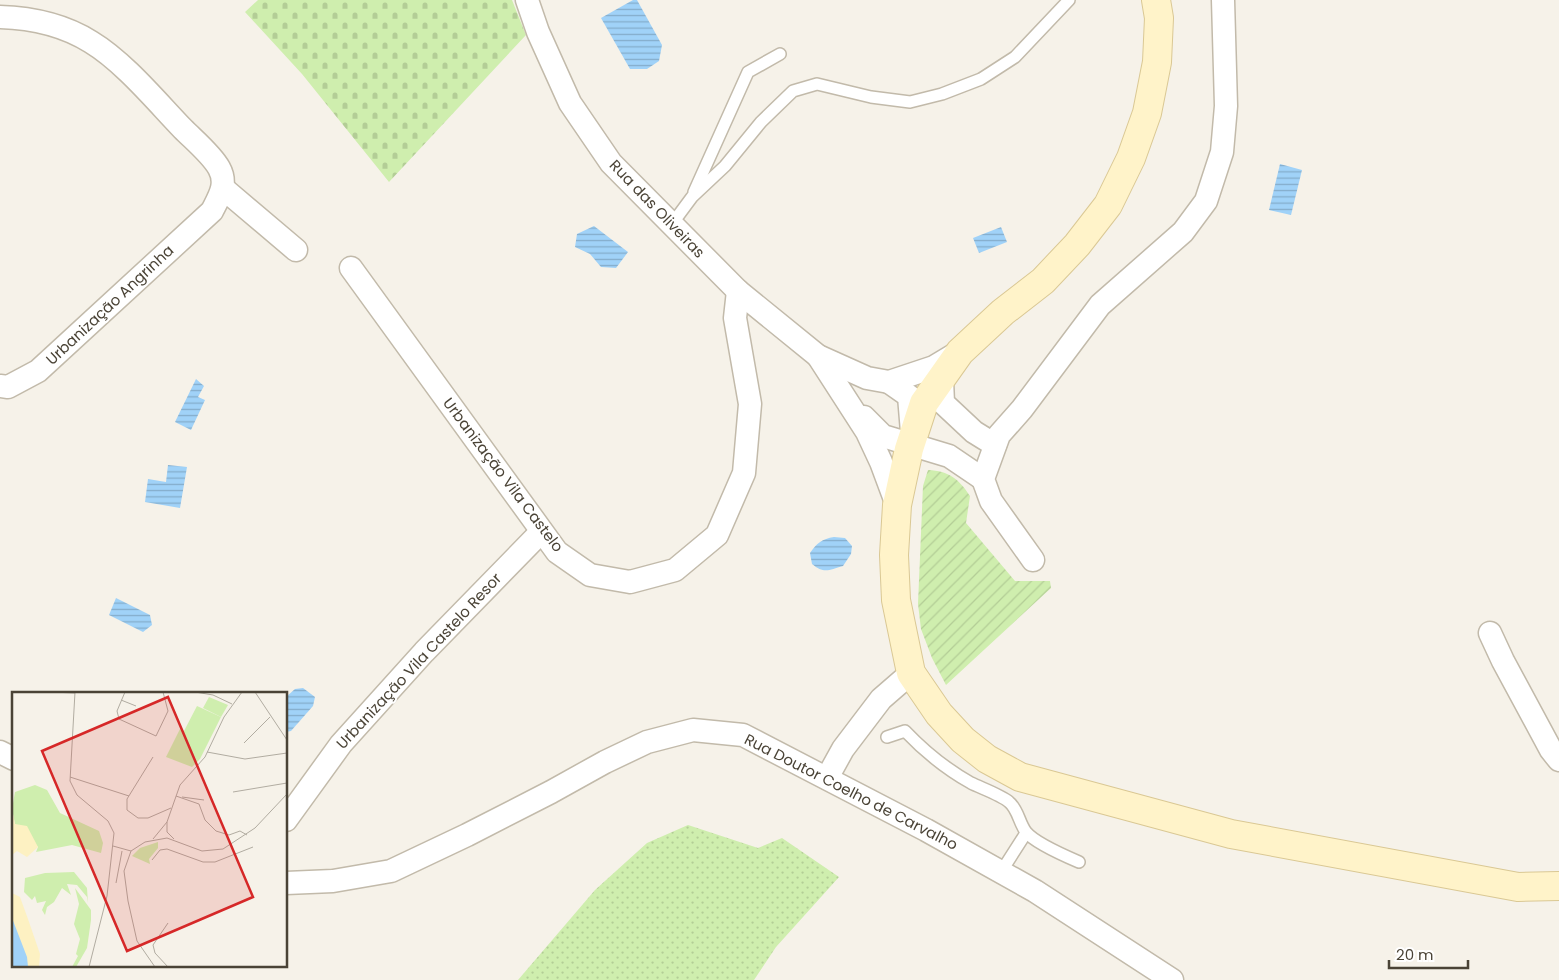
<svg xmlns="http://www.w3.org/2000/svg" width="1559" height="980" font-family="Poppins,sans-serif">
<defs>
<pattern id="grass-dots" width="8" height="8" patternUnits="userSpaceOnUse" patternTransform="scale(1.25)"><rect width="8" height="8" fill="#cfeeae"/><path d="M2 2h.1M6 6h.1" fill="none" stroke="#b3cd96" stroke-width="1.8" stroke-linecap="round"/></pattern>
<pattern id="cemetery-stones" width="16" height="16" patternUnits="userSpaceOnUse" patternTransform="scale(1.25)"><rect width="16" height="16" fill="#cfeeae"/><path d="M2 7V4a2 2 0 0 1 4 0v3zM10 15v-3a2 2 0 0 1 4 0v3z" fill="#b3cd96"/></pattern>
<pattern id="garden-furrows" width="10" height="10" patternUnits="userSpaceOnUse" patternTransform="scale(1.25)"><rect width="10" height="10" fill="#cfeeae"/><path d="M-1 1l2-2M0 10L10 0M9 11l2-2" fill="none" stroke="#b3cd96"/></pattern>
<pattern id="water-rules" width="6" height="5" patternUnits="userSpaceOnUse" patternTransform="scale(1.25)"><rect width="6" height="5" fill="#a0d2f8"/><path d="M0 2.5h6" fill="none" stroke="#84acca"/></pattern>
</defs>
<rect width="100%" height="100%" fill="#f6f2e9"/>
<!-- grass -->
<polygon fill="url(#grass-dots)" points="688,825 758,848 782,838 839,877 776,947 754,980 518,980 595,890 647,843"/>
<!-- cemetery -->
<polygon fill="url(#cemetery-stones)" points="258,0 512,0 526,35 389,182 302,74 245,12"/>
<!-- garden -->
<path fill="url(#garden-furrows)" d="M 928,470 C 949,471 959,479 970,496 L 966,523 L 1015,581 L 1050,581 L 1051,588 L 946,685 L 932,658 L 921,629 L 918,604 L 923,486 Z"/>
<!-- water -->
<g fill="url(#water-rules)">
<polygon points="633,0 637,0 662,45 659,61 647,69 630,69 601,18"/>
<polygon points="1280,164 1302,170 1291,215 1269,210"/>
<polygon points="594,226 628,252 616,268 601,267 590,254 575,247 577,234"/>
<polygon points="1001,227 1007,242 979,253 973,238"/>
<polygon points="196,379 204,386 198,397 205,400 191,430 175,422"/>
<polygon points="168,465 187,467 180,508 145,502 148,479 166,482"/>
<path d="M 834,537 L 845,538 L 852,546 L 851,554 L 843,566 C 829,570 824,574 812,564 L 810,553 C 817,543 822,539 834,537 Z"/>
<polygon points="116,598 150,615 152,625 143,632 109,615"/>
<polygon points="303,688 315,697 313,706 291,731 286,732 286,697 295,689"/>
</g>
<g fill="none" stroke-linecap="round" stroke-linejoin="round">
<defs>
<g id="lane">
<polyline points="694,192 748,72 780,54"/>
<polyline points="672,224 692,197 725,166 761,122 793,91 817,84 871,97 910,102 942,94 981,79 1015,57 1069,0"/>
<path d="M 887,737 L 905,731 C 925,752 946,769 971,783 C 981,788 1001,795 1009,802 C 1018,809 1019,823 1026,832 C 1035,843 1065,856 1079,862"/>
<polyline points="1001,872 1026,833"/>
</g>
<g id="street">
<polyline points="527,0 538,32 570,103 611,163 738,291 818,356 867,378 889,382 934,367 959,352"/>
<path d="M 0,17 C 32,18 64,25 91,42 C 124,62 156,101 183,129 C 194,140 212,155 219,168 C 228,184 219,197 212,211 L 38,371 L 8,387 L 0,386"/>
<polyline points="224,189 296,250"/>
<polyline points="351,268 557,552 590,575 630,582 675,570 717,535 744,473 750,404 735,318 738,291"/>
<polyline points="818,356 867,432 881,462 897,505"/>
<polyline points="942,380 943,403 974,432 995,445"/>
<polyline points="889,382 909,396 912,432"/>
<polyline points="864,417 883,436 949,456 983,479"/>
<polyline points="1033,560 991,501 983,479 999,435 1022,409 1100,305 1183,232 1206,201 1222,152 1226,106 1223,0"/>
<polyline points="1490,633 1503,661 1551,750 1559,760"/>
<polyline points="0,752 14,759"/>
<polyline points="827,778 843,749 881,699 911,673"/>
<polyline points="286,820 341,744 424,652 541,532"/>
<polyline points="286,883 333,881 391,871 467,835 551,792 605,762 647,742 693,730 743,735 926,830 1035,891 1172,980"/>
</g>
<polyline id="secondary" points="1156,0 1159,18 1157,62 1147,113 1131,158 1108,205 1077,245 1043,281 1003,312 960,352 924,403 909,449 897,505 894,555 896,600 911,673 939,714 963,740 987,759 1020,777 1231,834 1518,887 1559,886"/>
</defs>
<!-- lane casing -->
<use href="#lane" stroke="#c2baaa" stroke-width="14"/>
<!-- street casing -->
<use href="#street" stroke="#c2baaa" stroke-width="25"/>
<!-- secondary casing -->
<use href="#secondary" stroke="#dac894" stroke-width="30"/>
<!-- lane -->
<use href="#lane" stroke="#fff" stroke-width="11"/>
<!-- street -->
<use href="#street" stroke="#fff" stroke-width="22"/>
<!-- secondary -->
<use href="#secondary" stroke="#fff3c9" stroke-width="28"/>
</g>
<g text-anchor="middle" stroke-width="4" stroke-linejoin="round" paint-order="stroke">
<!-- street labels -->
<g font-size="15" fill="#4a4336" stroke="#fff">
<text transform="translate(657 209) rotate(46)" y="5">Rua das Oliveiras</text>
<text transform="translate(110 305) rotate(-43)" y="5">Urbanização Angrinha</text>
<text transform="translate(503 475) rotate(53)" y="5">Urbanização Vila Castelo</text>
<text transform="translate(419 661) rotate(-47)" y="5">Urbanização Vila Castelo Resor</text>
<text transform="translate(851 792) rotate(27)" y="5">Rua Doutor Coelho de Carvalho</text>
</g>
</g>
<!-- overview -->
<g transform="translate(12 692)">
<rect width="275" height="275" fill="#f6f2e9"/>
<path d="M 23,93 L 35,98 L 48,121 L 87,139 L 91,151 L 89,161 L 60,153 L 24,160 L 26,155 L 3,132 L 0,117 L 3,100 Z" fill="#cfeeae"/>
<path d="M 62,180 L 75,196 L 76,211 L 75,205 L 65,193 L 55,192 L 59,203 L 50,196 L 42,210 L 35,215 L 33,223 L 30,218 L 34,209 L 25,211 L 23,204 L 20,208 L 12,200 L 13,186 L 33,181 ZM 63,196 L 79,218 L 79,228 L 75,256 L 64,275 L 60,275 L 66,264 L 64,262 L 68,247 L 62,232 L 67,212 Z" fill="#cfeeae"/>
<path d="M 0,117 L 3,132 L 15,134 L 26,155 L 15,165 L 5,159 L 0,163 ZM 0,201 L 8,205 L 16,227 L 28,262 L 27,275 L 16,275 L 0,226 Z" fill="#fdf1c2"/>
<path d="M 185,14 L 209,25 L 188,67 L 180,75 L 154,65 L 168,37 L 172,39 Z" fill="#cfeeae"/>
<path d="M 197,5 L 216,13 L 209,25 L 191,16 Z" fill="#cfeeae"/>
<path d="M 146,150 L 146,156 L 137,167 L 138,172 L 120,164 L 128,156 Z" fill="#cfeeae"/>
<path d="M 0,226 L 15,265 L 16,275 L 0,275 Z" fill="#a0d2f8"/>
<path fill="none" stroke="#b1aca1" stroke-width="1" d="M 39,0 L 63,1M 63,0 L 58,89 L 65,103 L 96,129 L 102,141 L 95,204 L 77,275M 113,0 L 105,19 L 107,27 L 144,44 L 156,19 L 151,0M 183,0 L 201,3 L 220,12M 243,0 L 275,48M 109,8 L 124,14M 232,51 L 258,25M 195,60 L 233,67 L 275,61M 141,65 L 115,107 L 115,118 L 126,126 L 136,126 L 159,116M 58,85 L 117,104M 221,100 L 275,91M 164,104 L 187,112 L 193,128 L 204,139 L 217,143 L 228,139 L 235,143M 170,105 L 192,108M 141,147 L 155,130M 162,147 L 155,140 L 155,130 L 168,93 L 193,65 L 212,25 L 230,0M 101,154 L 119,159M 140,168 L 148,158 L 155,157 L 191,170 L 203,170 L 241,155M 104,191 L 110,159M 143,275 L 125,249 L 116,209 L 112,179 L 119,159 L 133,150 L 155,146 L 190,159 L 211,157 L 243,136 L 275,102M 156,275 L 143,261 L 141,253 L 156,231"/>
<path fill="#d62828" fill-opacity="0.15" stroke="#d62828" stroke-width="2.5" d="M 156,5 L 241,205 L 115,259 L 30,59 Z"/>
<rect width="275" height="275" fill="none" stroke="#4a4336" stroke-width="2.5"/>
</g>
<!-- scale -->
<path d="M1389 960v8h79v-8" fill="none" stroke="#4a4336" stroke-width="2.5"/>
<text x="1396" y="960" font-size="15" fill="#4a4336" stroke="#ffffff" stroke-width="4" paint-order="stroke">20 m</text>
</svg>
